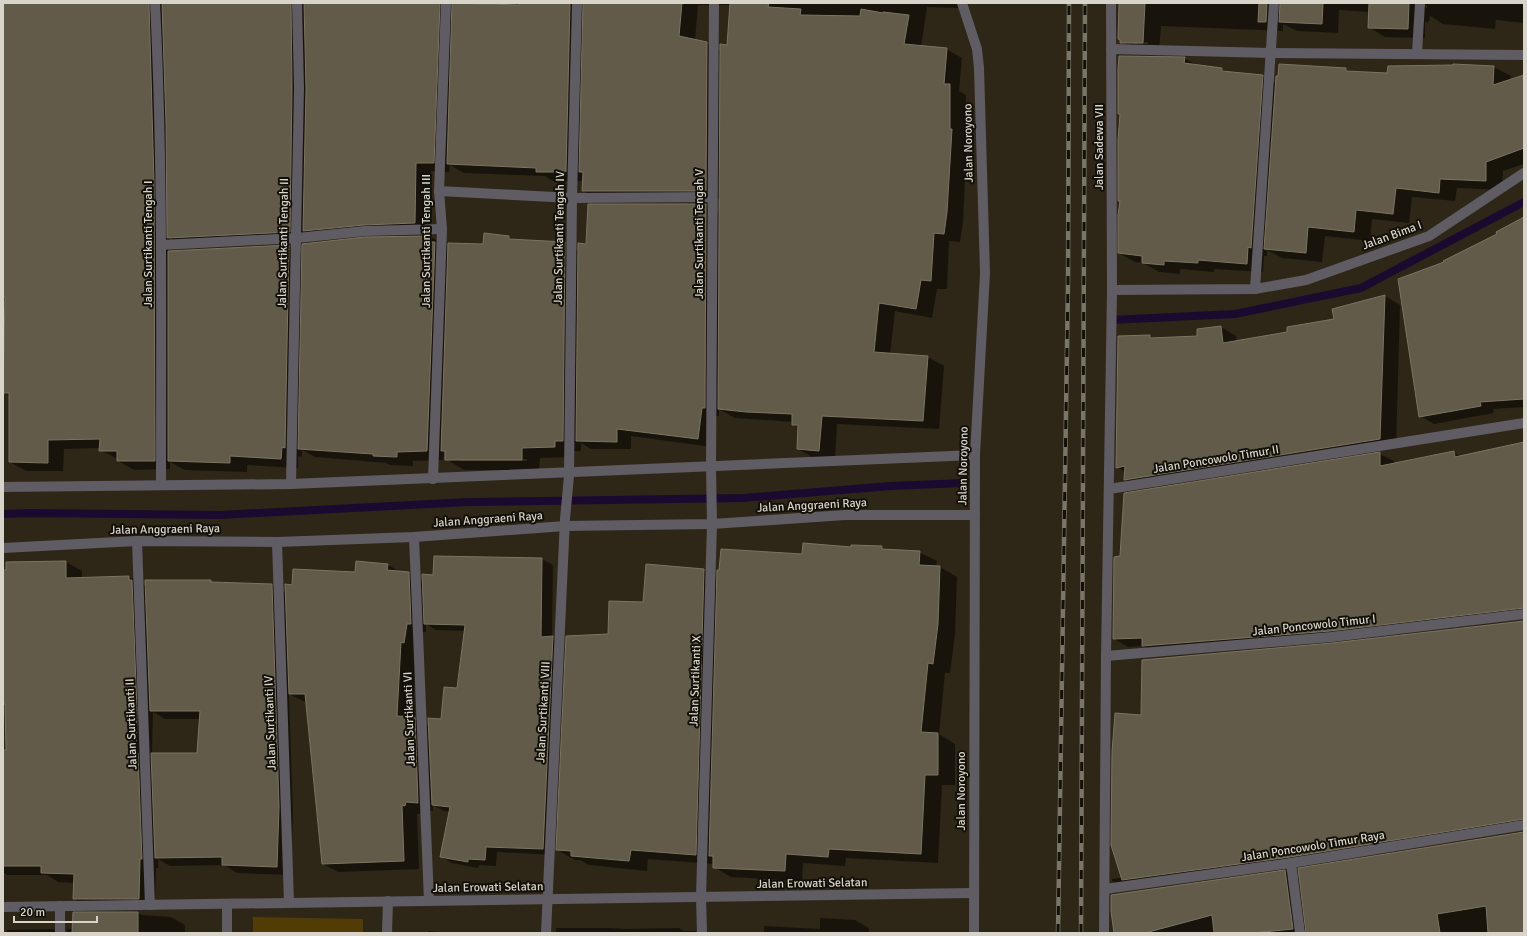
<svg xmlns="http://www.w3.org/2000/svg" width="1527" height="936" font-family="Signika,sans-serif">
<rect width="100%" height="100%" fill="#2e2717"/>
<!-- green -->
<polygon fill="#513c06" points="253,917 363,919 363,933 253,933"/>
<!-- shadow -->
<g fill="#0007" fill-rule="evenodd">
<path d="M 3,3 L 959,3 L 958,8 L 927,7 L 921,47 L 946,49 L 962,58 L 959,91 L 966,95 L 965,138 L 967,139 L 963,222 L 960,242 L 949,241 L 947,289 L 937,289 L 932,318 L 895,311 L 890,354 L 928,357 L 944,366 L 939,429 L 837,424 L 835,460 L 814,458 L 798,449 L 799,428 L 793,424 L 793,422 L 735,418 L 719,409 L 719,416 L 716,416 L 712,447 L 631,436 L 631,449 L 591,449 L 581,443 L 581,451 L 573,451 L 573,457 L 540,458 L 539,470 L 464,470 L 446,459 L 446,453 L 444,452 L 443,460 L 413,461 L 413,466 L 390,465 L 386,463 L 315,457 L 302,450 L 302,457 L 298,456 L 298,468 L 247,465 L 247,472 L 185,470 L 170,462 L 170,469 L 134,470 L 118,461 L 118,459 L 100,450 L 100,448 L 64,449 L 63,471 L 26,471 L 10,462 L 10,396 L 4,393 L 6,299 L 3,298 ZM 698,5 L 731,5 L 728,46 L 721,51 L 707,43 L 695,40 ZM 450,165 L 464,173 L 545,176 L 553,181 L 583,181 L 583,191 L 599,200 L 720,199 L 720,213 L 706,205 L 587,245 L 579,251 L 565,243 L 513,240 L 509,237 L 483,245 L 449,252 L 447,250 L 447,246 L 431,237 L 303,254 L 289,246 L 170,252 L 170,238 L 184,247 L 305,241 L 306,231 L 320,240 L 381,233 L 431,232 L 431,171 L 449,172 ZM 458,459 L 527,459 L 527,461 L 460,461 Z"/>
<path d="M 1118,3 L 1418,3 L 1427,8 L 1427,6 L 1422,3 L 1524,3 L 1524,23 L 1496,20 L 1495,29 L 1443,24 L 1430,16 L 1429,22 L 1425,22 L 1425,38 L 1385,37 L 1369,27 L 1369,12 L 1339,10 L 1338,33 L 1297,31 L 1283,24 L 1283,31 L 1161,26 L 1159,52 L 1138,52 L 1121,42 L 1121,40 L 1119,39 ZM 1134,42 L 1148,42 L 1148,44 L 1134,44 Z"/>
<polygon points="1184,58 1198,66 1222,69 1228,73 1262,76 1276,84 1279,77 1280,65 1346,69 1353,73 1388,74 1494,67 1511,76 1510,81 1524,76 1524,164 1503,171 1502,190 1457,188 1455,201 1412,197 1409,223 1372,219 1370,241 1325,236 1322,262 1282,258 1267,250 1267,256 1264,256 1263,272 1214,269 1214,272 1180,269 1180,274 1159,272 1143,263 1135,262 1119,253 1121,202 1119,201 1121,115 1119,114"/>
<polygon points="1524,218 1524,407 1493,409 1494,413 1434,424 1420,416 1445,263 1499,234"/>
<polygon points="1385,296 1400,305 1396,448 1141,488 1125,479 1126,473 1117,467 1150,336 1155,339 1199,337 1221,327 1236,336 1237,342 1288,332 1335,320"/>
<polygon points="1524,443 1524,617 1157,654 1144,646 1128,647 1114,639 1121,557 1380,454 1394,461 1394,464 1454,452 1461,457"/>
<polygon points="852,546 882,547 888,550 919,552 937,561 936,566 940,567 957,577 955,634 950,673 945,673 939,734 955,744 955,785 942,785 938,863 846,858 845,866 803,863 802,881 731,877 714,867 714,864 648,859 647,871 589,865 580,860 575,860 557,850 609,635 644,603 704,570 718,578 803,555 852,548"/>
<path d="M 435,557 L 542,559 L 553,565 L 552,637 L 564,644 L 554,855 L 497,852 L 496,866 L 479,865 L 478,868 L 452,863 L 442,857 L 450,812 L 444,811 L 433,805 L 433,811 L 421,810 L 420,814 L 417,814 L 419,869 L 338,872 L 323,864 L 307,703 L 289,694 L 293,815 L 291,875 L 237,873 L 224,865 L 170,866 L 158,859 L 158,868 L 156,868 L 155,908 L 91,909 L 74,899 L 75,883 L 58,882 L 47,875 L 7,875 L 3,872 L 3,751 L 7,751 L 6,708 L 3,706 L 3,571 L 66,562 L 82,571 L 82,578 L 129,577 L 146,586 L 211,581 L 213,583 L 272,585 L 286,593 L 293,586 L 356,573 L 388,565 L 401,572 L 409,573 L 423,582 L 434,576 ZM 426,624 L 436,630 L 465,631 L 458,689 L 442,720 L 429,726 L 413,718 L 416,651 L 422,632 L 426,632 ZM 153,712 L 165,719 L 201,719 L 198,754 L 152,754 Z"/>
<polygon points="1524,622 1524,828 1126,889 1112,881 1112,879 1123,877 1141,717 1332,644"/>
<polygon points="1524,833 1524,933 1115,933 1112,896 1285,871 1301,880"/>
<polygon points="74,913 138,913 142,915 171,917 185,925 185,933 67,933 67,929 73,929"/>
<polygon points="820,918 855,920 869,928 869,933 764,933 764,926 820,929"/>
<polygon points="556,928 610,928 626,929 679,928 684,931 695,931 698,933 556,933"/>
<polygon points="53,929 60,933 7,933 7,930"/>
<polygon points="428,931 453,933 428,933"/>
<polygon points="709,932 745,933 709,933"/>
</g>
<g fill="none" stroke-linecap="round" stroke-linejoin="round">
<!-- stream -->
<g stroke="#1b0a30" stroke-width="8">
<polyline points="1111,320 1235,314 1361,288 1524,202"/>
<polyline points="3,514 30,513 220,515 468,502 743,498 891,486 963,483"/>
</g>
</g>
<!-- building -->
<g fill="#635b4a" stroke="#7c7462">
<polygon points="3,3 149,3 154,183 155,461 117,461 117,451 99,451 100,439 48,440 48,463 9,462 9,393 3,393 5,297 3,297"/>
<polygon points="162,3 291,3 292,88 290,232 167,238 166,123"/>
<polygon points="304,3 440,3 434,163 416,163 415,223 364,225 303,231 306,88"/>
<polygon points="452,3 519,5 520,3 570,3 566,172 536,172 536,168 447,164"/>
<polygon points="583,3 682,3 679,36 707,42 706,191 582,191 583,172 579,172"/>
<polygon points="730,3 769,3 768,7 801,9 800,15 860,16 861,9 883,13 883,12 909,15 904,44 947,48 944,84 950,84 950,129 952,129 947,212 944,234 934,233 931,281 921,280 916,309 879,303 874,352 928,356 923,421 822,416 819,451 797,449 798,425 792,425 792,414 746,412 718,409 720,44 727,45"/>
<polygon points="1119,3 1145,3 1143,43 1120,43 1120,40 1118,39"/>
<polygon points="1259,3 1267,3 1266,22 1258,22"/>
<polygon points="1280,3 1323,3 1322,24 1279,22"/>
<polygon points="1369,3 1409,3 1408,29 1368,28"/>
<polygon points="1119,56 1185,57 1184,63 1222,68 1222,71 1263,75 1251,248 1248,247 1247,264 1198,260 1198,263 1164,261 1164,265 1142,263 1142,256 1118,253 1118,215 1120,201 1118,201 1118,140 1120,114 1118,114 1118,69"/>
<polygon points="1279,64 1346,68 1346,71 1387,73 1388,66 1453,65 1453,64 1494,66 1493,85 1524,75 1524,148 1486,162 1486,181 1440,179 1439,193 1396,188 1393,214 1356,210 1354,232 1308,227 1306,253 1264,249 1276,76 1278,76"/>
<polygon points="588,204 706,204 705,408 702,408 698,439 617,429 617,442 576,441 578,243 586,244"/>
<polygon points="1524,217 1524,399 1480,402 1481,406 1419,417 1398,279 1444,262 1443,261 1497,234 1496,232"/>
<polygon points="484,233 509,236 509,239 565,242 563,441 555,441 555,447 522,448 522,460 445,460 445,451 441,451 448,243 483,244"/>
<polygon points="431,236 431,242 435,242 427,451 397,452 397,457 373,456 373,454 298,449 302,244 365,237"/>
<polygon points="289,245 285,448 282,447 281,459 230,456 230,463 168,461 168,251"/>
<polygon points="1385,295 1380,439 1124,480 1125,466 1116,468 1118,336 1150,335 1150,338 1197,336 1197,329 1221,326 1223,343 1287,332 1287,327 1334,319 1332,309"/>
<polygon points="1524,442 1524,608 1330,631 1142,646 1142,638 1113,639 1114,557 1120,556 1124,493 1380,452 1380,466 1454,451 1455,457"/>
<polygon points="803,543 851,547 851,545 882,546 882,549 920,551 919,565 940,566 938,624 933,664 928,663 921,732 938,733 938,775 925,775 921,854 829,849 828,857 786,854 785,871 713,868 713,856 709,856 717,570 719,570 721,549 802,554"/>
<polygon points="434,556 542,558 541,637 553,636 543,849 486,847 485,860 468,859 468,862 440,857 450,807 432,805 428,718 441,719 444,687 457,688 465,625 424,624 422,574 433,575"/>
<polygon points="66,561 66,578 129,576 129,580 132,580 137,711 136,753 138,753 142,859 140,859 139,899 73,899 74,874 41,873 41,866 3,866 3,750 6,750 5,704 3,704 3,570 6,570 6,562"/>
<polygon points="356,561 388,564 387,570 409,572 411,624 407,624 404,643 401,642 397,716 415,717 418,803 406,802 405,806 402,805 404,861 322,864 305,694 289,694 285,584 292,585 293,569 355,572"/>
<polygon points="646,564 704,569 696,855 631,850 629,861 571,856 571,851 556,850 566,636 608,634 609,601 643,602"/>
<polygon points="145,580 211,580 211,582 272,584 279,807 277,867 222,865 222,857 155,858 151,753 197,753 200,711 150,711"/>
<polygon points="1524,621 1524,819 1290,857 1122,880 1111,845 1112,752 1115,713 1141,715 1142,660 1332,643"/>
<polygon points="1524,832 1524,933 1488,933 1486,906 1437,914 1440,933 1306,933 1298,868"/>
<polygon points="1285,870 1293,929 1254,933 1214,933 1212,915 1145,933 1114,933 1111,911 1111,895"/>
<polygon points="73,912 138,912 138,933 72,933"/>
</g>
<g fill="none" stroke-linecap="round" stroke-linejoin="round">
<!-- minor -->
<g stroke="#5f5c64" stroke-width="10">
<path d="M 155,3 C 163,163 161,324 161,485"/>
<polyline points="962,3 977,49 979,68 985,273 975,455 974,933"/>
<polyline points="1111,49 1271,53 1524,55"/>
<polyline points="1417,53 1420,3"/>
<polyline points="439,191 572,198 712,197"/>
<polyline points="161,245 297,238 365,231 442,229"/>
<polyline points="1255,289 1274,3"/>
<polyline points="1112,290 1255,289 1306,280 1429,236 1524,173"/>
<polyline points="433,479 442,229 439,191 446,3"/>
<polyline points="291,484 299,88 297,3"/>
<polyline points="3,487 291,484 975,455"/>
<polyline points="1109,489 1524,423"/>
<polyline points="414,537 429,901"/>
<polyline points="137,541 150,905"/>
<polyline points="277,542 289,903"/>
<polyline points="3,548 137,541 277,542 414,537 565,526 712,524 845,515 975,515"/>
<polyline points="1106,656 1331,637 1524,614"/>
<polyline points="1291,863 1300,933"/>
<polyline points="1105,889 1291,863 1524,825"/>
<polyline points="3,907 974,893"/>
<polyline points="60,933 60,906"/>
<polyline points="227,933 227,904"/>
<polyline points="387,933 388,901"/>
<polyline points="546,933 565,519 569,476 572,198 577,3"/>
<polyline points="702,933 701,897 712,524 711,466 714,3"/>
<polyline points="1104,933 1106,656 1112,290 1111,3"/>
</g>
<defs>
<g id="rail">
<polyline points="1058,933 1068,283 1069,3"/>
<polyline points="1081,933 1085,3"/>
</g>
</defs>
<!-- rail casing -->
<use href="#rail" stroke="#7b7568" stroke-width="4.5"/>
<!-- rail -->
<use href="#rail" stroke="#131009" stroke-width="3" stroke-dasharray="9" stroke-linecap="butt"/>
</g>
<g text-anchor="middle" stroke-width="4" stroke-linejoin="round" paint-order="stroke">
<!-- street labels -->
<g font-size="12" fill="#d9d4ca" stroke="#131009">
<text transform="translate(968 143) rotate(-91)" y="4">Jalan Noroyono</text>
<text transform="translate(1099 147) rotate(-90)" y="4">Jalan Sadewa VII</text>
<text transform="translate(699 234) rotate(-90)" y="4">Jalan Surtikanti Tengah V</text>
<text transform="translate(1392 235) rotate(-20)" y="4">Jalan Bima I</text>
<text transform="translate(559 238) rotate(-89)" y="4">Jalan Surtikanti Tengah IV</text>
<text transform="translate(426 241) rotate(-90)" y="4">Jalan Surtikanti Tengah III</text>
<text transform="translate(283 243) rotate(-89)" y="4">Jalan Surtikanti Tengah II</text>
<text transform="translate(148 244) rotate(-90)" y="4">Jalan Surtikanti Tengah I</text>
<text transform="translate(1216 459) rotate(-9)" y="4">Jalan Poncowolo Timur II</text>
<text transform="translate(963 466) rotate(-89)" y="4">Jalan Noroyono</text>
<text transform="translate(812 505) rotate(-3)" y="4">Jalan Anggraeni Raya</text>
<text transform="translate(488 519) rotate(-4)" y="4">Jalan Anggraeni Raya</text>
<text transform="translate(165 529) rotate(-1)" y="4">Jalan Anggraeni Raya</text>
<text transform="translate(1314 625) rotate(-6)" y="4">Jalan Poncowolo Timur I</text>
<text transform="translate(695 681) rotate(-88)" y="4">Jalan Surtikanti X</text>
<text transform="translate(543 712) rotate(-87)" y="4">Jalan Surtikanti VIII</text>
<text transform="translate(409 719) rotate(-92)" y="4">Jalan Surtikanti VI</text>
<text transform="translate(270 723) rotate(-92)" y="4">Jalan Surtikanti IV</text>
<text transform="translate(131 724) rotate(-92)" y="4">Jalan Surtikanti II</text>
<text transform="translate(961 791) rotate(-90)" y="4">Jalan Noroyono</text>
<text transform="translate(1313 846) rotate(-9)" y="4">Jalan Poncowolo Timur Raya</text>
<text transform="translate(812 883) rotate(-1)" y="4">Jalan Erowati Selatan</text>
<text transform="translate(488 887) rotate(-1)" y="4">Jalan Erowati Selatan</text>
</g>
</g>
<!-- border -->
<rect width="1527" height="936" fill="none" stroke="#d9d4ca" stroke-width="8"/>
<!-- scale -->
<path d="M14 916v6h83v-6" fill="none" stroke="#d9d4ca" stroke-width="2"/>
<text x="20" y="916" font-size="12" fill="#d9d4ca" stroke="#131009" stroke-width="3" paint-order="stroke">20 m</text>
</svg>
